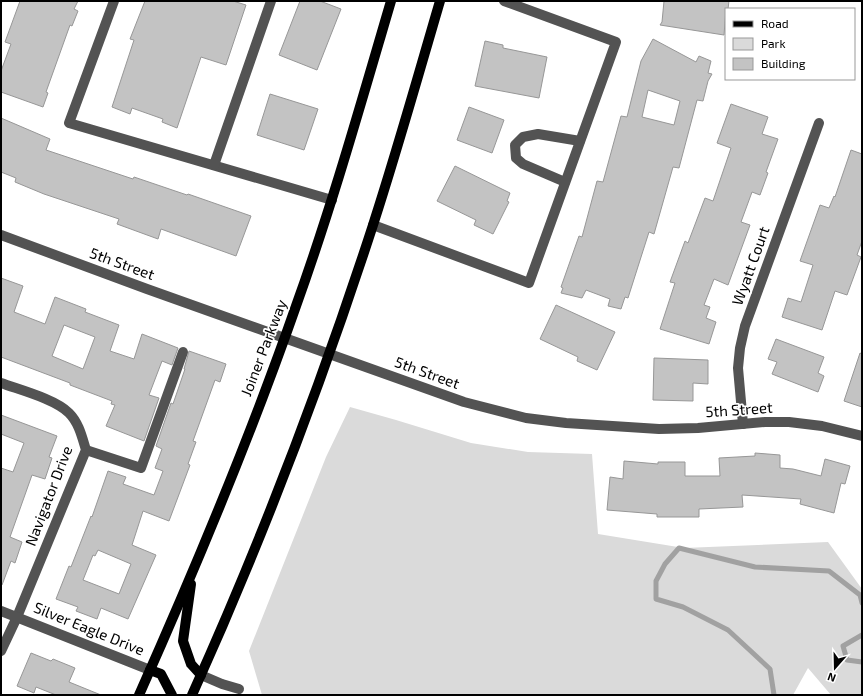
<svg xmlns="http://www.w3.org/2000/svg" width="863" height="696" font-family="'Exo 2',sans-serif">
<rect width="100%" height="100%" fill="#fff"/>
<!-- green -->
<polygon fill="#dadada" points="350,407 396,420 471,443 528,452 592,454 598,534 684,548 828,542 862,589 862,695 831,695 808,668 793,695 262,695 249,651 326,457"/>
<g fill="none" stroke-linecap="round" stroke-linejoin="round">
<!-- stream -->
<g stroke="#a1a1a1" stroke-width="5">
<polyline points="862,635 843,646 847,660 862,662"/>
<polyline points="774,695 770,669 728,630 683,607 656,599 656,581 665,564 679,548 755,567 829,571 860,595 862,603"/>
</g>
</g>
<!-- building -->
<g fill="#c3c3c3" stroke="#979797" fill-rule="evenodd">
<polygon points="20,1 78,1 74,9 78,11 72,26 70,25 46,92 48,93 43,107 1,92 1,71 11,44 5,42"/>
<polygon points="145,1 233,1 246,5 226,65 201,57 177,128 162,122 163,119 132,108 130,114 112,107 134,40 130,39"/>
<polygon points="300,1 320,1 341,9 317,70 279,55"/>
<polygon points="664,1 729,1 728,9 726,9 724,35 660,25 662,22"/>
<path d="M 653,39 L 696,62 L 699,56 L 711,61 L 708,73 L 712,74 L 708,81 L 703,101 L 697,100 L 679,168 L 673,167 L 654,234 L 649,232 L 628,298 L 625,297 L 621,309 L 608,306 L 610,299 L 586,290 L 582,298 L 561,293 L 563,288 L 561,287 L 579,236 L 582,237 L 597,181 L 603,182 L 621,116 L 627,117 L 641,61 ZM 648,90 L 680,101 L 674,125 L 642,117 Z"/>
<polygon points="485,41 503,45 503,48 547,57 539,98 475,86"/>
<polygon points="270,94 318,109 304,150 257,135"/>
<polygon points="731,104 768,117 762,134 778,139 766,172 768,173 760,195 752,192 741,222 750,225 728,285 714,279 704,305 710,307 706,318 716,322 709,344 660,329 675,283 670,282 685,241 688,243 705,198 713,201 731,148 717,143"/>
<polygon points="469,107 504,120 492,153 457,140"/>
<polygon points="1,118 50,139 46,150 133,179 134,177 187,195 188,194 251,216 236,256 161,229 158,239 117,224 119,219 44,194 15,182 16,178 1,172"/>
<polygon points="851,150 862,154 862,241 857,255 861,257 847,295 835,291 822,330 782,317 788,298 801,302 813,265 800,261 820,205 829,208 834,196 835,197"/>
<polygon points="455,166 510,193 507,201 509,202 493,234 474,225 476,220 437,201"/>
<path d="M 1,278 L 23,286 L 14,312 L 45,324 L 55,297 L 86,309 L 85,312 L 119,325 L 110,351 L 134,359 L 142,334 L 178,348 L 172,365 L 162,361 L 149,395 L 159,398 L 144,441 L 106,426 L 115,405 L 111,404 L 112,401 L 70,385 L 70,383 L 1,357 ZM 64,325 L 95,337 L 83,369 L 52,356 Z"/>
<polygon points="556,305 615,332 597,370 577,361 578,357 540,339"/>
<polygon points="776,339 824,357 818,373 824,376 818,392 772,374 777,362 768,359"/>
<path d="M 189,351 L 226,364 L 220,382 L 215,380 L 193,441 L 196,442 L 188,464 L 190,465 L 169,521 L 143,511 L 132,545 L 156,555 L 128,619 L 101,608 L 97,619 L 76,611 L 78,607 L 56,599 L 69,566 L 71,567 L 91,516 L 92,517 L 108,471 L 126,477 L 123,484 L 154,495 L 163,471 L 155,468 L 162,449 L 156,446 L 171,403 L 173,404 L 185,369 L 184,369 ZM 98,550 L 131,564 L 119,594 L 83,580 L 93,555 L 95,556 Z"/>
<polygon points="860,353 862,354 862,407 844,401"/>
<polygon points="654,358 708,360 708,384 693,383 693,401 653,400"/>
<polygon points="1,415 57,436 49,457 52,458 45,479 32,475 10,537 22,542 15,563 11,561 2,585 1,585 1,468 13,472 24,443 1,434"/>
<polygon points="755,453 780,455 780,468 793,469 821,476 825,459 850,466 845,484 841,483 834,513 800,504 801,499 742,495 743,507 699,509 699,517 657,517 657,514 607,510 610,477 623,479 624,461 658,464 658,462 685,462 685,476 720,476 719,458 755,456"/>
<polygon points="31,653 51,661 53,659 75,668 69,682 101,695 56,695 36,687 34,693 17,686"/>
</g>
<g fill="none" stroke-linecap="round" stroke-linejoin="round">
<!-- minor -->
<g stroke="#535353" stroke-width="10">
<polyline points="114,1 69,123 332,200"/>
<polyline points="214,165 271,1"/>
<polyline points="565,182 523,164 516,158 515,145 523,137 538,134 580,141"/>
<polyline points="373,225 529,283 616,42 504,1"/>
<polyline points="1,235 147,289 464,402 526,418 566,423 659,429 698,428 765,422 789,422 822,426 862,436"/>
<path d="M 1,383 C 20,390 55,399 69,413 C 79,423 82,437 86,450 L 17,617 L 1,651"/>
<polyline points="743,424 738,368 740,348 745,326 819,123"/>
<polyline points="86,450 141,468 183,352"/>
<polyline points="1,611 150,670"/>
<polyline points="201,675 222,684 239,689"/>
</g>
<!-- major -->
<g stroke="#000" stroke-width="10">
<polyline points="191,584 183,641 191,664 201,675"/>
<polyline points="150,670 161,674 172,695"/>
<path d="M 139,695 C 196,567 250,438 296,306 C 332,206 361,103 391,1"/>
<path d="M 192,695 C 261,542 321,385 373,225 C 397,151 418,76 440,1"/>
</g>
</g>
<g text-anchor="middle" stroke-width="3.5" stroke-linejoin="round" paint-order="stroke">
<!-- street labels -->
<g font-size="15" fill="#000" stroke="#fff">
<text transform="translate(122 264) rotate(20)" y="5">5th Street</text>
<text transform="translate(751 266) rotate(-70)" y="5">Wyatt Court</text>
<text transform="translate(264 348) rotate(-69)" y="5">Joiner Parkway</text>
<text transform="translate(427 373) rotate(20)" y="5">5th Street</text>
<text transform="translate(739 410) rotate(-4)" y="5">5th Street</text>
<text transform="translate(49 496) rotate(-69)" y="5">Navigator Drive</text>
<text transform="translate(89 629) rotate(22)" y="5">Silver Eagle Drive</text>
</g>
</g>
<!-- border -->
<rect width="863" height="696" fill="none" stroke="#000000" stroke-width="4"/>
<!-- legend -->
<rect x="725" y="8" width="130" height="72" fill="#ffffff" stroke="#999999"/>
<rect x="733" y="21" width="20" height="6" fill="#000000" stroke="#999999"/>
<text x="761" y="28" font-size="12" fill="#000000">Road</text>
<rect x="733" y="38" width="20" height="12" fill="#dadada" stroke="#999999"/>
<text x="761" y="48" font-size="12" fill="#000000">Park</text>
<rect x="733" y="58" width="20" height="12" fill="#c3c3c3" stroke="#999999"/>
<text x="761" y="68" font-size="12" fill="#000000">Building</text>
<!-- north arrow -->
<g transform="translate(835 668) rotate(200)" stroke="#ffffff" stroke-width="3" paint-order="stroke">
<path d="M0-3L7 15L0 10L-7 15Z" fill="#000000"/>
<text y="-6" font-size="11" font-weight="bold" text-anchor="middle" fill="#000000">N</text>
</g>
</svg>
